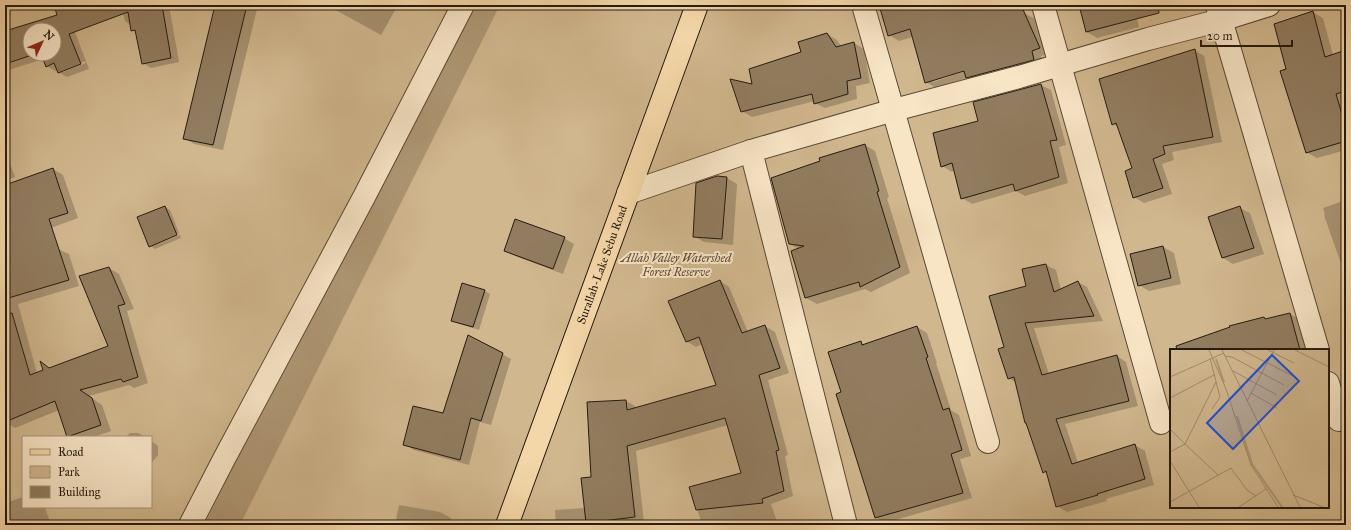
<svg xmlns="http://www.w3.org/2000/svg" width="1351" height="530" font-family="'IM FELL Great Primer',serif">
<rect width="100%" height="100%" fill="#f4d7a8"/>
<filter id="stains"><feTurbulence type="fractalNoise" baseFrequency=".005" numOctaves="4"/><feColorMatrix values="0 0 0 0 .2 0 0 0 0 .09 0 0 0 0 .02 0 0 0 .5 -.17"/></filter>
<radialGradient id="worn" r=".72"><stop offset=".6" stop-color="#630" stop-opacity="0"/><stop offset="1" stop-color="#630" stop-opacity=".3"/></radialGradient>
<!-- green -->
<path fill="#d1b78e" stroke="#7b684f" fill-rule="evenodd" d="M 5,5 L 1346,5 L 1346,525 L 5,525 ZM 30,30 L 54,30 L 54,54 L 30,54 ZM 1171,350 L 1328,350 L 1328,507 L 1171,507 ZM 23,437 L 151,437 L 151,507 L 23,507 Z"/>
<!-- shadow -->
<g fill="#0003" fill-rule="evenodd">
<polygon points="121,5 169,5 179,62 151,68 143,63 137,33 132,30 131,25 125,21"/>
<polygon points="216,5 258,5 223,150 194,144 184,138"/>
<polygon points="333,5 398,5 381,35 332,8"/>
<path d="M 880,5 L 1016,5 L 1024,13 L 1035,19 L 1050,54 L 1041,56 L 1044,65 L 977,83 L 968,78 L 936,88 L 926,82 L 913,37 L 899,41 L 889,35 ZM 968,68 L 969,70 L 933,82 L 933,79 Z"/>
<polygon points="1080,5 1134,5 1139,27 1097,38 1087,32"/>
<polygon points="1313,12 1323,18 1333,55 1346,51 1346,150 1317,158 1306,152 1288,69"/>
<path d="M 70,19 L 89,69 L 67,77 L 58,72 L 58,70 L 55,71 L 47,66 L 44,59 L 5,71 L 5,32 ZM 30,30 L 54,30 L 54,54 L 30,54 ZM 85,61 L 86,63 L 63,72 L 63,70 Z"/>
<polygon points="827,34 837,40 841,46 854,43 864,49 870,83 856,86 857,99 825,108 815,103 815,101 752,117 742,111 754,85"/>
<polygon points="1194,50 1204,56 1222,142 1172,152 1174,160 1162,164 1172,194 1144,203 1134,197 1133,169 1118,127 1113,124"/>
<polygon points="1041,85 1051,90 1066,145 1059,147 1068,183 1025,196 1016,191 972,204 962,198 955,170 952,172 942,166 979,122"/>
<polygon points="865,145 875,151 889,197 887,198 910,273 871,292 865,289 817,304 806,298 792,252 799,249 790,244"/>
<polygon points="5,150 15,177 5,181"/>
<polygon points="53,169 63,175 78,218 40,232"/>
<polygon points="727,178 737,184 733,245 704,242 694,236"/>
<polygon points="1346,200 1346,278 1324,215 1325,214 1323,208"/>
<polygon points="165,207 170,210 179,233 152,244 152,246 180,235 181,238 155,249 150,246"/>
<polygon points="1240,208 1250,213 1264,254 1233,264 1223,258 1210,218"/>
<polygon points="564,238 574,244 563,274 515,256 505,250"/>
<polygon points="1163,247 1174,253 1181,284 1149,291 1139,285"/>
<polygon points="58,249 69,254 79,286 18,304 37,373 45,370 42,364 50,368 109,347 109,268 119,274 134,309 127,311 148,383 134,388 129,385 89,396 102,405 111,431 93,437 68,436 59,410 15,428 5,422 5,272"/>
<polygon points="1046,265 1056,270 1061,290 1078,282 1087,287 1103,321 1034,328 1049,374 1117,356 1126,362 1138,406 1065,424 1078,463 1135,445 1145,451 1154,485 1106,499 1107,501 1067,512 1057,506 1048,475 1044,472 1016,383 1009,378 1005,348 1028,287 1023,270"/>
<polygon points="720,281 729,287 748,332 765,326 775,332 789,373 768,380 788,455 785,456 793,496 771,504 778,525 702,525 691,488 742,474 728,425 636,451 644,522 624,525 556,525 555,510 585,508 592,478 626,401 635,406 635,409 717,385 702,344 696,347 686,341"/>
<polygon points="463,284 485,291 490,294 479,330 457,323 452,320"/>
<polygon points="1290,314 1300,319 1308,350 1181,350 1264,318 1267,320"/>
<polygon points="917,327 927,333 937,363 936,363 951,410 959,415 971,456 960,459 972,498 885,523 875,517 843,392 860,342 865,345"/>
<polygon points="502,354 511,359 491,425 480,422 469,465 414,450 405,445 444,415"/>
<polygon points="130,433 138,433 145,437 126,437"/>
<polygon points="151,441 158,446 158,455 151,464"/>
<polygon points="23,497 23,507 45,507 51,525 10,525 5,509 5,503"/>
<polygon points="399,505 440,512 451,518 449,525 395,525"/>
</g>
<g fill="none" stroke-linecap="round" stroke-linejoin="round">
<!-- canal -->
<polyline stroke="#ae9774" stroke-width="32" points="222,525 482,5"/>
</g>
<!-- building -->
<g fill="#917c5f" stroke="#251a10">
<polygon points="54,5 162,5 171,58 142,64 135,30 131,31 128,12 69,34 81,64 58,73 54,63 46,67 41,54 54,54 54,30 30,30 30,54 35,54 5,64 5,31 57,15"/>
<polygon points="215,5 247,5 213,145 183,139"/>
<polygon points="879,5 1021,5 1040,48 1032,51 1034,60 966,78 964,71 925,83 910,29 888,36"/>
<polygon points="1079,5 1158,5 1159,13 1086,32"/>
<polygon points="1313,11 1325,57 1346,50 1346,91 1336,94 1346,128 1346,141 1306,153 1280,71 1286,69 1274,24"/>
<polygon points="827,33 836,47 854,42 861,78 847,81 848,94 814,104 812,94 741,112 730,79 752,84 749,69 801,52 798,42"/>
<polygon points="1195,49 1213,137 1163,146 1165,154 1153,159 1163,188 1133,198 1125,171 1132,168 1116,123 1112,125 1099,79"/>
<polygon points="1041,84 1057,140 1050,141 1059,177 1015,191 1013,184 961,199 952,163 941,167 933,133 978,121 973,102"/>
<polygon points="865,144 879,191 877,192 900,267 860,287 859,282 805,298 791,251 804,246 789,244 771,178 820,161 819,158"/>
<polygon points="53,168 68,213 49,219 69,280 5,299 5,185"/>
<polygon points="717,176 727,177 722,239 693,237 696,183"/>
<polygon points="165,206 177,235 149,247 137,217"/>
<polygon points="1240,206 1254,248 1222,258 1208,217"/>
<polygon points="515,219 565,237 553,269 504,251"/>
<polygon points="1163,246 1171,278 1138,286 1130,254"/>
<polygon points="1046,264 1054,292 1078,281 1094,316 1025,323 1042,375 1117,355 1129,401 1056,419 1072,464 1135,444 1145,479 1097,494 1098,495 1056,507 1046,471 1043,473 1026,423 1025,423 1014,377 1008,379 998,349 1004,347 989,296 1026,286 1022,269"/>
<polygon points="109,267 125,304 118,306 138,377 123,382 121,379 80,390 92,398 101,425 67,437 55,401 5,422 5,314 12,313 30,375 43,370 40,361 49,368 108,346 79,276"/>
<polygon points="720,280 742,333 765,325 780,368 759,375 779,450 776,451 784,491 762,499 763,503 696,510 689,487 741,473 725,418 627,446 635,517 586,523 581,478 591,477 587,402 626,400 627,410 716,385 699,337 686,342 668,301"/>
<polygon points="462,283 485,290 473,327 451,321"/>
<polygon points="1290,313 1300,350 1177,350 1176,346 1230,327 1229,326 1264,317 1265,319"/>
<polygon points="917,326 928,357 926,358 943,410 949,408 962,450 951,454 963,493 875,518 836,394 841,392 828,352 861,341 862,345"/>
<polygon points="468,335 503,353 481,421 471,418 460,460 403,445 413,406 443,413"/>
</g>
<g fill="none" stroke-linecap="round" stroke-linejoin="round">
<defs>
<g id="minor">
<polyline points="863,5 988,442"/>
<polyline points="1043,5 1161,423"/>
<polyline points="1217,6 1318,350"/>
<polyline points="751,151 846,525"/>
<polyline points="628,193 751,151 894,110 1019,77 1148,39 1221,20 1269,5"/>
<polyline points="1328,383 1339,420"/>
<polyline points="190,525 224,459 364,197 463,5"/>
</g>
<g id="major">
<path id="s1" d="M 507,525 L 697,5"/>
</g>
</defs>
<!-- minor casing -->
<use href="#minor" stroke="#594936" stroke-width="24"/>
<!-- major casing -->
<use href="#major" stroke="#251a10" stroke-width="24"/>
<!-- minor -->
<use href="#minor" stroke="#f8e5c6" stroke-width="22"/>
<!-- major -->
<use href="#major" stroke="#f4d7a8" stroke-width="22"/>
</g>
<g text-anchor="middle" stroke-width="4" stroke-linejoin="round" paint-order="stroke">
<!-- park labels -->
<g font-size="12" font-style="italic" fill="#594936" stroke="#f8e5c6">
<text x="676" y="262">Allah Valley Watershed<tspan x="676" dy="14">Forest Reserve</tspan></text>
</g>
<!-- street labels -->
<g font-size="12" fill="#251a10" stroke="#f8e5c6">
<text dy="4" stroke="none"><textPath href="#s1" startOffset="277">Surallah-Lake Sebu Road</textPath></text>
</g>
</g>
<!-- overview -->
<g transform="translate(1170 349)">
<rect width="159" height="159" fill="#f4d7a8"/>
<path d="M 0,1 L 159,1 L 159,158 L 0,158 Z" fill="#d1b78e"/>
<path fill="none" stroke="#ae9774" stroke-width="2" d="M 46,10 L 54,33M 67,67 L 82,115 L 112,158"/>
<path fill="none" stroke="#a18b6b" stroke-width="1" d="M 39,1 L 56,40 L 81,116 L 108,158M 52,1 L 130,158M 72,1 L 123,27M 98,1 L 124,14M 125,1 L 159,18M 55,7 L 62,8 L 114,36M 40,9 L 50,48 L 42,60M 63,22 L 107,46M 0,28 L 54,4M 81,44 L 107,59M 0,49 L 44,26M 77,52 L 104,1M 0,80 L 15,95 L 46,33M 0,103 L 15,95 L 48,126M 0,112 L 29,158M 123,146 L 153,158M 0,153 L 61,119 L 77,141 L 86,147M 69,158 L 96,140"/>
<path fill="#1d4ed8" fill-opacity="0.15" stroke="#1d4ed8" stroke-width="2" d="M 102,6 L 129,32 L 63,100 L 37,74 Z"/>
<rect width="159" height="159" fill="none" stroke="#251a10" stroke-width="2"/>
</g>
<!-- margin -->
<rect width="1351" height="530" fill="none" stroke="#f4d7a8" stroke-width="20"/>
<rect x="6" y="6" width="1339" height="518" fill="none" stroke="#251a10" stroke-width="2"/>
<rect x="10" y="10" width="1331" height="510" fill="none" stroke="#251a10"/>
<!-- legend -->
<rect x="22" y="436" width="130" height="72" fill="#f8e5c6" stroke="#a4947d"/>
<rect x="30" y="449" width="20" height="6" fill="#f4d7a8" stroke="#a4947d"/>
<text x="58" y="456" font-size="12" fill="#251a10">Road</text>
<rect x="30" y="466" width="20" height="12" fill="#d1b78e" stroke="#a4947d"/>
<text x="58" y="476" font-size="12" fill="#251a10">Park</text>
<rect x="30" y="486" width="20" height="12" fill="#917c5f" stroke="#a4947d"/>
<text x="58" y="496" font-size="12" fill="#251a10">Building</text>
<!-- north arrow -->
<g transform="translate(42 42) rotate(46)"><circle r="19" fill="#f8e5c6" stroke="#a4947d"/>
<path d="M0-3L7 15L0 10L-7 15Z" fill="#8f2418"/>
<text y="-6" font-size="11" font-weight="bold" text-anchor="middle" fill="#251a10">N</text>
</g>
<!-- scale -->
<path d="M1201 40v6h91v-6" fill="none" stroke="#251a10" stroke-width="2"/>
<text x="1207" y="40" font-size="12" fill="#251a10" stroke="#f8e5c6" stroke-width="3" paint-order="stroke">20 m</text>
<rect width="100%" height="100%" filter="url(#stains)"/>
<rect width="100%" height="100%" fill="url(#worn)"/>
</svg>
